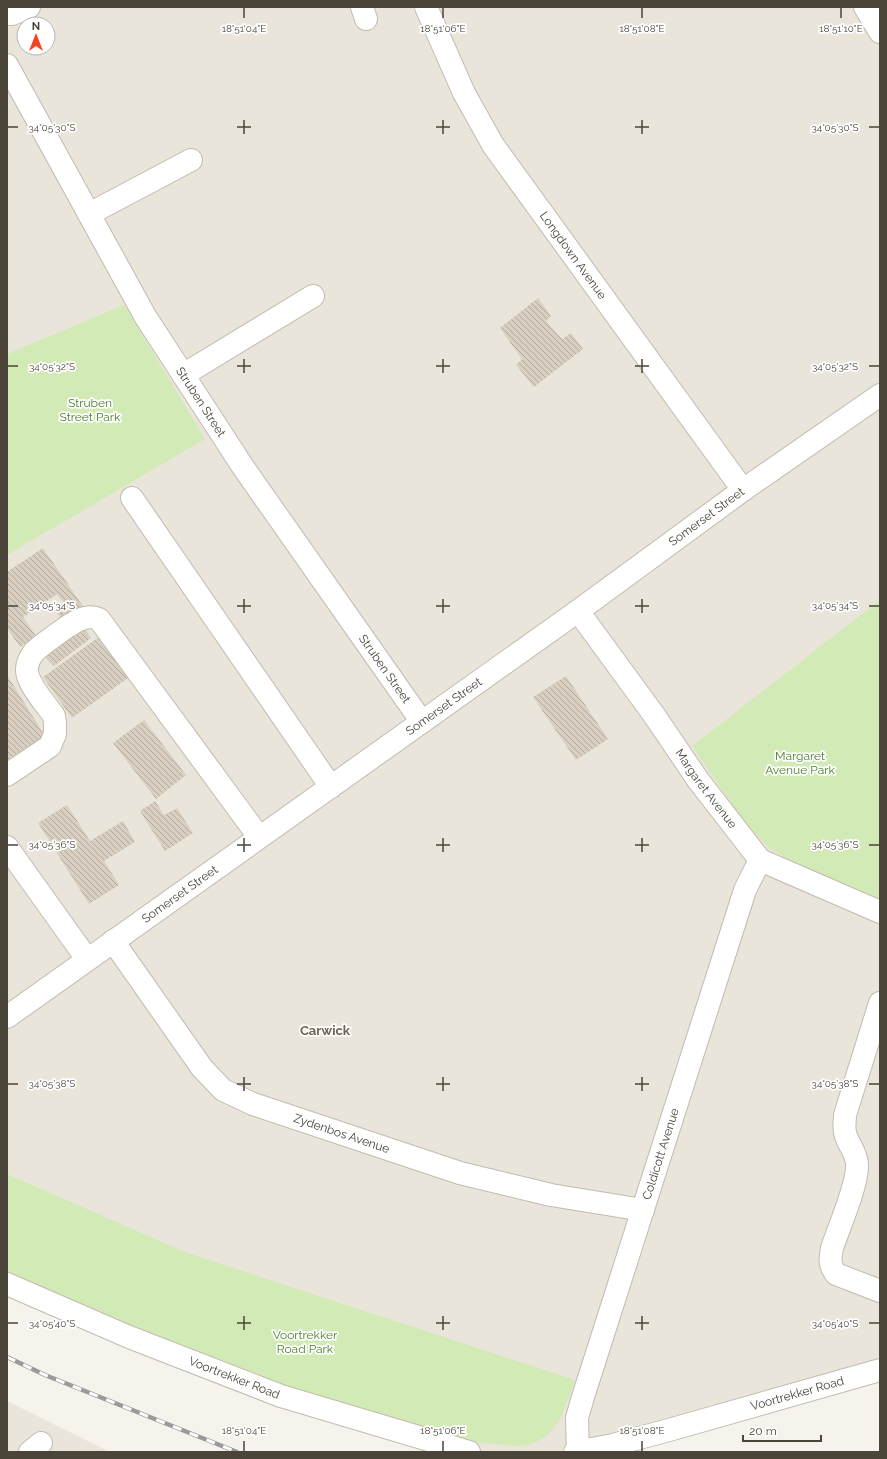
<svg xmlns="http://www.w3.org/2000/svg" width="887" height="1459" font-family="Raleway,sans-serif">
<defs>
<pattern id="building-back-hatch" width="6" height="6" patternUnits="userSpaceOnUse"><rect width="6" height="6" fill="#d8cfc1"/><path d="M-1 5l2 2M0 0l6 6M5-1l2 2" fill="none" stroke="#b1aa9e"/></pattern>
</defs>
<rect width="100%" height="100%" fill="#f6f3ec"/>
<!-- residential -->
<g fill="#eae5da" fill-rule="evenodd">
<path d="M 7,7 L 880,7 L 880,1370 L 577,1450 L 560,1452 L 479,1452 L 281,1395 L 7,1283 ZM 24,24 L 48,24 L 48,48 L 24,48 Z"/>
<polygon points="7,1401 110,1452 7,1452"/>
</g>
<!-- park -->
<g fill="#d2eab5">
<polygon points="124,305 205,439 7,555 7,354"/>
<polygon points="880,600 880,899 800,865 784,857 769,848 744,822 692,746"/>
<polygon points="7,1174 185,1252 575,1380 561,1418 548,1435 540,1440 528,1445 516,1446 458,1440 287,1386 123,1322 7,1271"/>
</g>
<!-- building -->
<g fill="url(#building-back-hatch)">
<polygon points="538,298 551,316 546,321 562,339 571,333 583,349 534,387 516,365 522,359 500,328"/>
<polygon points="43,548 85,609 64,623 55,610 64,603 57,594 23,617 36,636 20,647 7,628 7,572"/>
<polygon points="80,624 91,638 54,666 41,653"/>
<polygon points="106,632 135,673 72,718 43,677"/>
<polygon points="7,675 45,736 7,760"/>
<polygon points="566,676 608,739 576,760 533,697"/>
<polygon points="144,720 186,775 156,799 113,743"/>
<polygon points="155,801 164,815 177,808 193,833 165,851 140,811"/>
<polygon points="67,805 90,841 123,821 135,842 104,861 119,885 89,904 38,823"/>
</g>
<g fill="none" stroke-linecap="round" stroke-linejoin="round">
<defs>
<g id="minor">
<polyline points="362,7 366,19"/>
<path id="s1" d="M 426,7 L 464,93 L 493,145 L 743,490"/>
<polyline points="865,7 880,32"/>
<polyline points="7,14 12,14 29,7"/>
<path id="s2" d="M 7,65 L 145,316 L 243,467 L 422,722"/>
<polyline points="89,214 191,160"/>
<polyline points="183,375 313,296"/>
<polyline points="132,498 331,787"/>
<path id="s3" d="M 578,611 L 654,715 L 698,780 L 760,860 L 880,912"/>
<path d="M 7,775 L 50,746 L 55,734 L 55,723 L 54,716 C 46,704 26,683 27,669 C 27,663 31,656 34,652 C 40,646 71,623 79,620 C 86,617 92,616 99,619 L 259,837"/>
<polyline points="7,847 87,959"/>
<path id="s4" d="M 113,941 L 202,1068 L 223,1090 L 253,1104 L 460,1173 L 551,1195 L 643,1210"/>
<path d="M 880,1003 L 845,1115 C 845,1121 843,1129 846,1136 C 849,1146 857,1153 857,1165 C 858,1184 839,1227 832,1248 C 830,1258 829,1265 836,1274 L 880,1291"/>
<path id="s5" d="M 7,1017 L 578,611 L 743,490 L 880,395"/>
<path id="s6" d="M 7,1284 L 129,1337 L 281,1396 L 469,1452"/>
<polyline points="30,1452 41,1443"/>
<path id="s7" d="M 575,1452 L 613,1445 L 669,1430 L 880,1370"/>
<path id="s8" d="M 578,1452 L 577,1418 L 583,1397 L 745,890 L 760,860"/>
</g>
</defs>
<!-- minor casing -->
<use href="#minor" stroke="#c2bbae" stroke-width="24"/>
<!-- minor -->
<use href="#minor" stroke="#fff" stroke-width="22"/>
<defs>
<polyline id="rail" points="7,1357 45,1375 237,1452"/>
</defs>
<!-- rail casing -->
<use href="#rail" stroke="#9a9a9a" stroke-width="4.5"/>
<!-- rail -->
<use href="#rail" stroke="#fff" stroke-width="3" stroke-dasharray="9" stroke-linecap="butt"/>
</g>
<!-- ticks -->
<path fill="none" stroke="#4b4439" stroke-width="1.5" d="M 244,8 L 244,18M 443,8 L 443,18M 642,8 L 642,18M 841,8 L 841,18M 244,120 L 244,134M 443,120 L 443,134M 642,120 L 642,134M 8,127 L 18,127M 237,127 L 251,127M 436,127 L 450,127M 635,127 L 649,127M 869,127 L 879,127M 244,359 L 244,373M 443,359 L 443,373M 642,359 L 642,373M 8,366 L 18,366M 237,366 L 251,366M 436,366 L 450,366M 635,366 L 649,366M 869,366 L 879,366M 244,599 L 244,613M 443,599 L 443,613M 642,599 L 642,613M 8,606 L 18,606M 237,606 L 251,606M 436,606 L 450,606M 635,606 L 649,606M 869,606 L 879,606M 244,838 L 244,852M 443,838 L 443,852M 642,838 L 642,852M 8,845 L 18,845M 237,845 L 251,845M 436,845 L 450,845M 635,845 L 649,845M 869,845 L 879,845M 244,1077 L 244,1091M 443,1077 L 443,1091M 642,1077 L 642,1091M 8,1084 L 18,1084M 237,1084 L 251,1084M 436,1084 L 450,1084M 635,1084 L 649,1084M 869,1084 L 879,1084M 244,1316 L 244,1330M 443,1316 L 443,1330M 642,1316 L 642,1330M 8,1323 L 18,1323M 237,1323 L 251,1323M 436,1323 L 450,1323M 635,1323 L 649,1323M 869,1323 L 879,1323M 244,1441 L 244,1451M 443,1441 L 443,1451M 642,1441 L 642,1451"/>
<g text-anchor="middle" stroke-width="3.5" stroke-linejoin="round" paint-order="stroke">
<!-- street labels -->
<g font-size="12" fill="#4b4439" stroke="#fff">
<text dy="4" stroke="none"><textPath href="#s1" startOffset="290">Longdown Avenue</textPath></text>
<text dy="4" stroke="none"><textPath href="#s2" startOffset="389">Struben Street</textPath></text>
<text dy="4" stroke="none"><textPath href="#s5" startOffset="860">Somerset Street</textPath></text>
<text dy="4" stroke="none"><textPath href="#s2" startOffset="713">Struben Street</textPath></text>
<text dy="4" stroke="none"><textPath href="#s5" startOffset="536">Somerset Street</textPath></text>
<text dy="4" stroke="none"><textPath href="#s3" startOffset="219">Margaret Avenue</textPath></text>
<text dy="4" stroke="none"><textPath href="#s5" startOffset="212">Somerset Street</textPath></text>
<text dy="4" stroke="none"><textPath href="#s4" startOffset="312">Zydenbos Avenue</textPath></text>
<text dy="4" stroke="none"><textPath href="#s8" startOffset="311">Coldicott Avenue</textPath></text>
<text dy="4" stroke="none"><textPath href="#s6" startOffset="246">Voortrekker Road</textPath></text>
<text dy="4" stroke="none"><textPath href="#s7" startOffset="230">Voortrekker Road</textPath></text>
</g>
<!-- park labels -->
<g font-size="12" fill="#4a7f2a" stroke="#fff">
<text x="90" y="407">Struben<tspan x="90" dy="14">Street Park</tspan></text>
<text x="800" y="760">Margaret<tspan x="800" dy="14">Avenue Park</tspan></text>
<text x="305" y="1339">Voortrekker<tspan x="305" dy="14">Road Park</tspan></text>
</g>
<!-- neighbourhood labels -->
<g font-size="13" font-weight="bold" fill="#6e6250" stroke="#fff">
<text x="325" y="1035">Carwick</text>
</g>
</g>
<g font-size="10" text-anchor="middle" fill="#4b4439" stroke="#fff" stroke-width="3.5" stroke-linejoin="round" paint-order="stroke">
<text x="244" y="32">18°51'04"E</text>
<text x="443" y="32">18°51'06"E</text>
<text x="642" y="32">18°51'08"E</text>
<text x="841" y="32">18°51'10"E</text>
<text x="52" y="131">34°05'30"S</text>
<text x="835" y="131">34°05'30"S</text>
<text x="52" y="370">34°05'32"S</text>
<text x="835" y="370">34°05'32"S</text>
<text x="52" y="609">34°05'34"S</text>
<text x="835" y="609">34°05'34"S</text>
<text x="52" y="848">34°05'36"S</text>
<text x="835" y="848">34°05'36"S</text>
<text x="52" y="1087">34°05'38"S</text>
<text x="835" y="1087">34°05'38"S</text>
<text x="52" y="1327">34°05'40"S</text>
<text x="835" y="1327">34°05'40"S</text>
<text x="244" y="1434">18°51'04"E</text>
<text x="443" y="1434">18°51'06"E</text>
<text x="642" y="1434">18°51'08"E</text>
</g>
<!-- border -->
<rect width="887" height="1459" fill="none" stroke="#4b4439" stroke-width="16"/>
<!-- north arrow -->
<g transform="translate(36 36)"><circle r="19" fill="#ffffff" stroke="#b7b4b0"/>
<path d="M0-3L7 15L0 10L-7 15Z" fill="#fc3f1d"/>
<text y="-6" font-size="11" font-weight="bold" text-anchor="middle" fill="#4b4439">N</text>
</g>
<!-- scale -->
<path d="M743 1435v6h78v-6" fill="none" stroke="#4b4439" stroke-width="2"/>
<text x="749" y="1435" font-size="12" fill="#4b4439" stroke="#ffffff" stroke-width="3" paint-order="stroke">20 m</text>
</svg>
